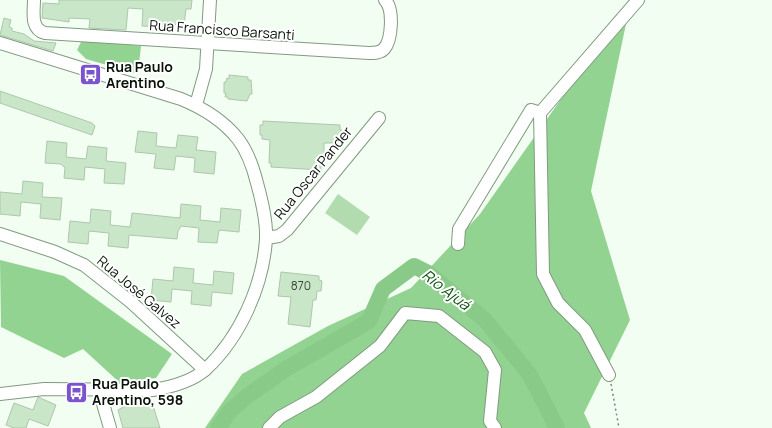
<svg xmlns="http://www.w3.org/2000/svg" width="772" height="428" font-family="Manrope,sans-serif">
<rect width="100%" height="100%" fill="#f3fef2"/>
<!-- green -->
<polygon fill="#b2dbb0" points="338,194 370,217 357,235 325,213"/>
<!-- forest -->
<g fill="#93d392">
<polygon points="631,0 591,191 630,320 584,413 591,428 205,428 242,374 328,326 411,288 480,214"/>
<polygon points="82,40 141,46 138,74 86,59 77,50"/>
<polygon points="0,260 64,276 172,354 156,378 120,383 83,349 64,358 1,327"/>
</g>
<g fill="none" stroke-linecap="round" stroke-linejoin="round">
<!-- river -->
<polyline stroke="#8aca89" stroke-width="16" points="218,428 229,412 247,396 286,369 369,321 383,289 414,266 428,273 485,320 530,375 557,428"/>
</g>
<!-- building -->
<g fill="#cae6c9" stroke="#acc7ab">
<polygon points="59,0 192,0 191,9 186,9 184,25 169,24 169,27 142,26 143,9 128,8 126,30 89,28 90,19 69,18 69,22 42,18 43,3 59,4"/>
<polygon points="4,18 11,20 9,27 12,28 12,31 24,34 34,41 56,43 53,51 0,35"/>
<polygon points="229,75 248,77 248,80 251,80 252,94 250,94 247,101 228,99 228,97 225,97 226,93 224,93 224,82 226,82 227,78 229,79"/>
<polygon points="0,91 92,123 95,126 92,135 0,103"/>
<polygon points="263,121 340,125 340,130 342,130 341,140 339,140 338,143 324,143 324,166 321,166 321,170 271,167 271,163 269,163 270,140 262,139 262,135 260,135 260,125 263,125"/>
<polygon points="138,131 157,133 156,146 176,148 178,135 198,137 196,150 216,152 214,174 194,172 195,158 176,156 174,170 154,168 156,154 135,152"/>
<polygon points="47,141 67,143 66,157 86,159 88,146 107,148 106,161 126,163 124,184 104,183 105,169 85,167 84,180 64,178 65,168 61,164 45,163"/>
<polygon points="23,181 43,183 42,197 62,198 60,220 40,218 41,204 21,202 20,216 0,214 0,192 22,194"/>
<polygon points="181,204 201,206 200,220 220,222 221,208 241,210 239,232 219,230 217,243 198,242 199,228 181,226 178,231 177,239 129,235 128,248 108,246 109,233 89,231 88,244 68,242 70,221 90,223 91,209 111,211 110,225 130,227 132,213 180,218"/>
<polygon points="174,267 194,269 193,283 213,285 214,271 234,273 232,294 212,292 211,306 191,304 192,291 172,289 171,302 151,300 153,279 173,281"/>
<polygon points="281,272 319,276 319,280 322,281 321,291 317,291 316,300 313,300 310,327 288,324 291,297 278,296"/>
<polygon points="38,397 56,405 48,426 29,419 26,428 14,428 6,425 14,403 33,410"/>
<polygon points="138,399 151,399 160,428 123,428 118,410"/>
</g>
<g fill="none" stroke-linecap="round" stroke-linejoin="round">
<defs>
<g id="minor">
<path d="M 34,0 C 34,12 30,29 45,33 L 369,53 C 374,53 380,53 384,49 C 392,40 394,9 385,0"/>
<path d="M 0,43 L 181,99 C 203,108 223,120 238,139 C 248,152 253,167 257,183 C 262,201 267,221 266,239 C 263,286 240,337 206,369 C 192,382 171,387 153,390 L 44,389 L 0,394"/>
<polyline points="196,105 206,69 210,0"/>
<polyline points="0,234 55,252 84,265 131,302 205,370"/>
<polyline points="266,238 279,236 287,230 379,118"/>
<polyline points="458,244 459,229 531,110 540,113"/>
<polyline points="609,375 585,330 558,303 543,274 540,113 638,0"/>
<polyline points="99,390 110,428"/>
<polyline points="269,428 280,417 316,397 380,346 405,313 439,316 485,352 495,370 490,421 495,428"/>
</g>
</defs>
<!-- minor casing -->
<use href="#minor" stroke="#819a80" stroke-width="14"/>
<!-- path -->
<polyline stroke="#798378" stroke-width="1.5" stroke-dasharray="2 3" stroke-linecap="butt" points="611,384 619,428"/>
<!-- minor -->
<use href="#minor" stroke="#fff" stroke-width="12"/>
</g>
<!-- icons -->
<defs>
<symbol id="bus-square" viewBox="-11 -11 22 22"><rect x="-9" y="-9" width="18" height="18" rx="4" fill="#7a53cd" stroke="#fff"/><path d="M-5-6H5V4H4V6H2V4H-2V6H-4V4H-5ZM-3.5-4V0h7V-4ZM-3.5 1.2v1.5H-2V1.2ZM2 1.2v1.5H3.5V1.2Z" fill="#fff"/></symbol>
</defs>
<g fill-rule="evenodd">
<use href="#bus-square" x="78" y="62" width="25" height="25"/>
<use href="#bus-square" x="64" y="380" width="25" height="25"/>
</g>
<g text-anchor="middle" stroke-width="4" stroke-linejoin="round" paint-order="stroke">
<!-- number labels -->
<g font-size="12" fill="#394738">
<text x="301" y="290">870</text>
</g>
<!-- street labels -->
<g font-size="14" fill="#091208" stroke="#fff">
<text transform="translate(222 30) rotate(4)" y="5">Rua Francisco Barsanti</text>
<text transform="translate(313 173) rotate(-51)" y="5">Rua Oscar Pander</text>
<text transform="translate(139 292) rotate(40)" y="5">Rua José Galvez</text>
</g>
<!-- poi labels -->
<g font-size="14" font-weight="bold" fill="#091208" stroke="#fff" text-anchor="start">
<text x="106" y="72">Rua Paulo<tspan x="106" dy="16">Arentino</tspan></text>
<text x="92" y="389">Rua Paulo<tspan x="92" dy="16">Arentino, 598</tspan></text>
</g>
<!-- water labels -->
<g font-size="15" font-style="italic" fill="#0c5013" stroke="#fff">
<text transform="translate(446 290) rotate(38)" y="5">Rio Ajuá</text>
</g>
</g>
</svg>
